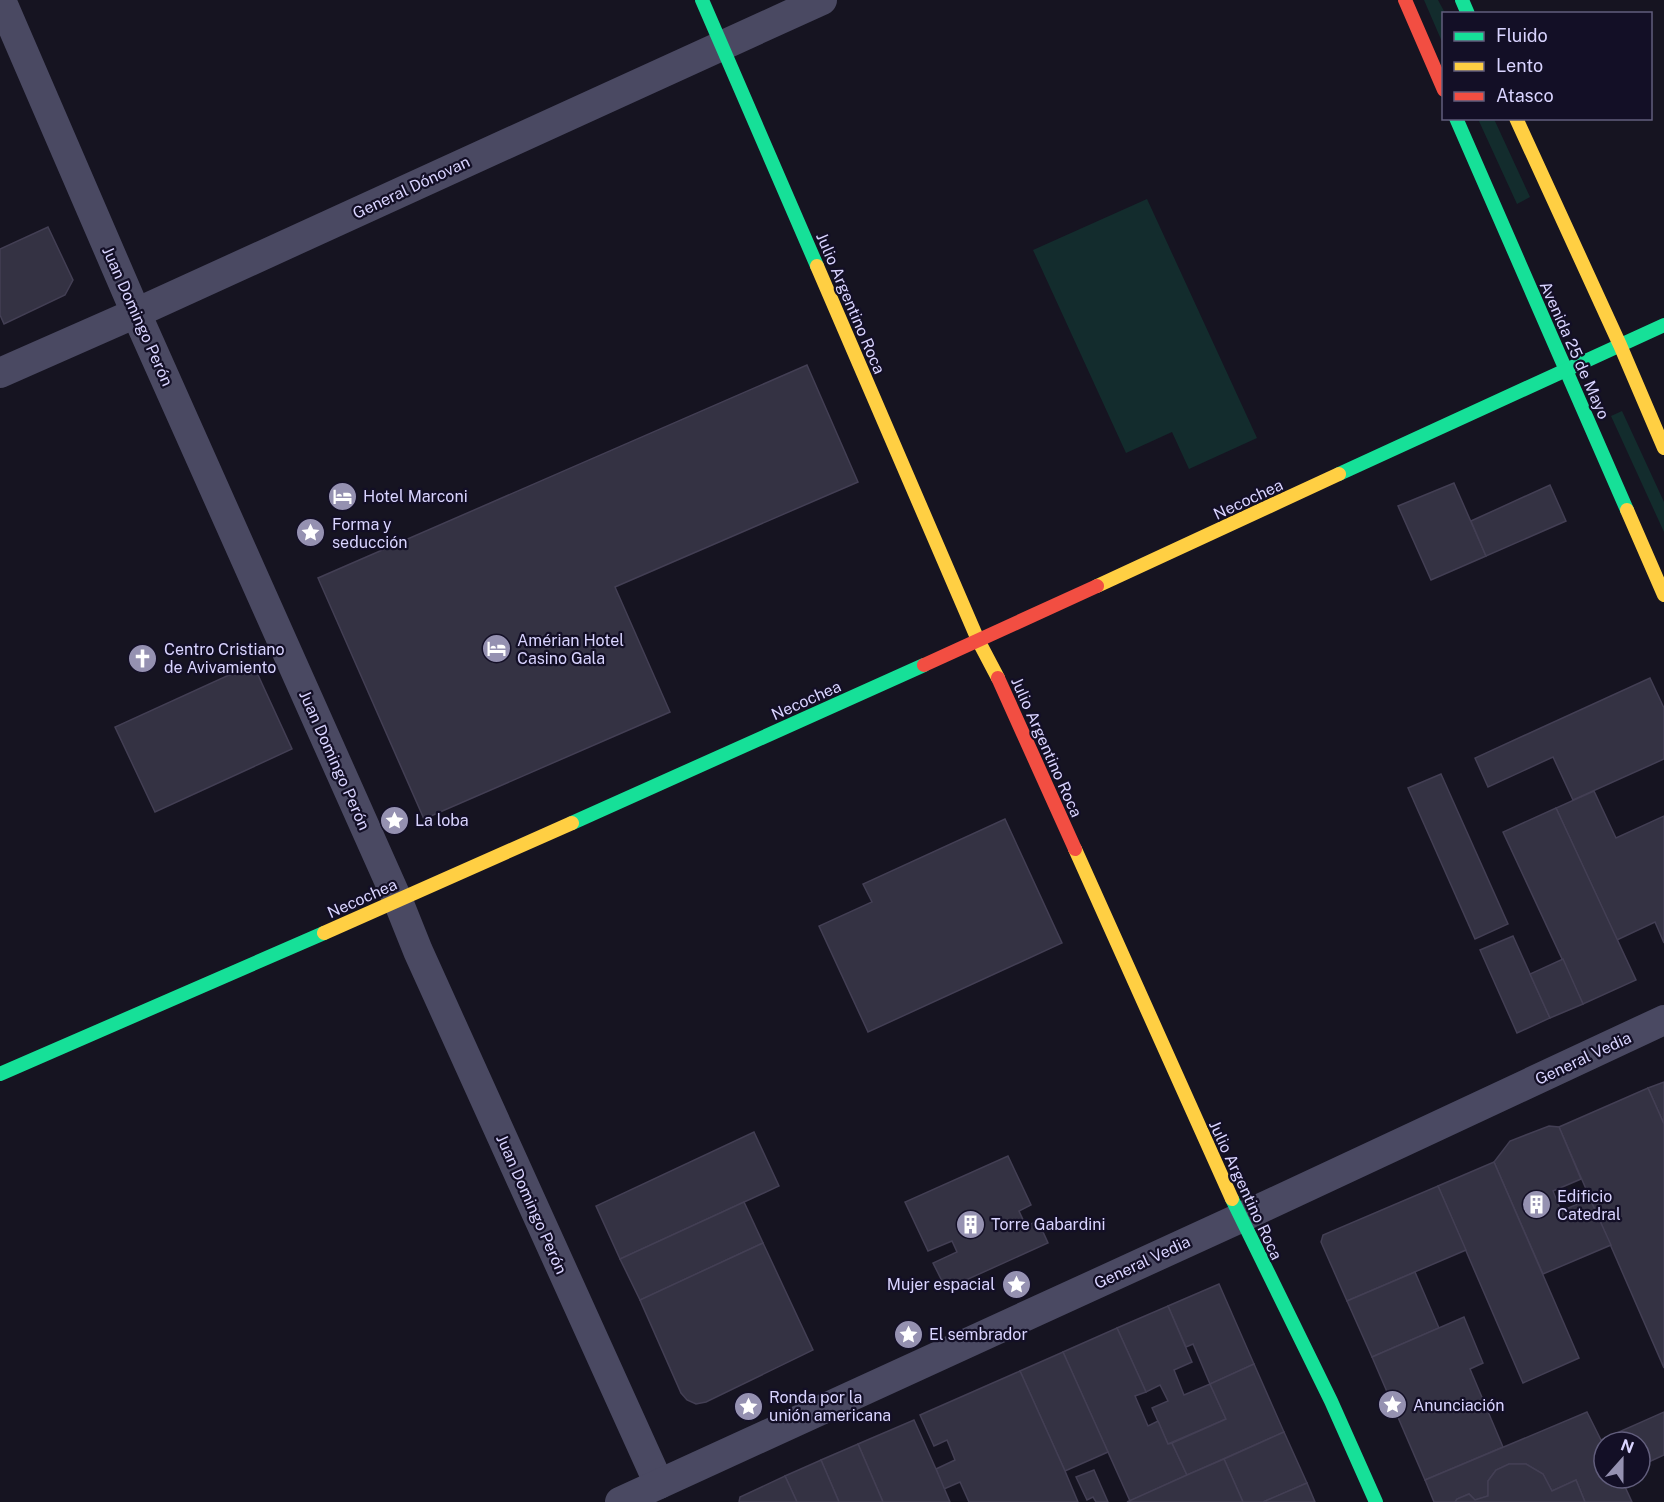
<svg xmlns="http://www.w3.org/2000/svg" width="1664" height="1502" font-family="'Public Sans',sans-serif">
<rect width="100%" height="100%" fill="#161421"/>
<!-- green -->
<g fill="#132c2d">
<polygon points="1424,0 1438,0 1445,13 1443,44"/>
<polygon points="1478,119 1494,119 1530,197 1517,204"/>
<polygon points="1147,199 1257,438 1189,469 1172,432 1126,453 1033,250"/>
<polygon points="1622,411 1664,502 1664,532 1611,416"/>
</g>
<!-- building -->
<g fill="#343243" stroke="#433f54" stroke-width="1.5">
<polygon points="48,227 73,280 65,295 4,324 0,315 0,249"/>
<polygon points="807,365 858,482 615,587 670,712 424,819 318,578"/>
<polygon points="1454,483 1486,556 1431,580 1398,506"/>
<polygon points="1550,485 1566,521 1486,556 1471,521"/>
<polygon points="253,664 292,749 155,812 115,727"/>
<polygon points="1650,678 1664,708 1664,759 1573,800 1553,757 1488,787 1475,758"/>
<polygon points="1441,774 1508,924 1475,939 1408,788"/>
<polygon points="1594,791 1616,838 1664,816 1664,943 1655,922 1617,940 1556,808"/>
<polygon points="1556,808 1636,980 1583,1004 1503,832"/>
<polygon points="1005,819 1062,943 868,1032 819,926 872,902 863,884"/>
<polygon points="1513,936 1550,1018 1517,1033 1480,950"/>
<polygon points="1563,959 1583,1004 1550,1018 1530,974"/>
<polygon points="1664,1082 1664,1124 1648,1088"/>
<polygon points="1648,1088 1664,1124 1664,1368 1559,1127"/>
<polygon points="1549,1126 1559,1127 1581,1179 1553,1191 1561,1211 1590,1199 1611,1245 1543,1274 1494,1162 1510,1141"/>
<polygon points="754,1132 779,1186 620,1259 596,1206"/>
<polygon points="1008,1156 1031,1205 1019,1211 1026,1226 1038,1221 1048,1243 946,1289 933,1263 957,1252 952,1241 928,1251 905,1202"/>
<polygon points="1494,1162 1579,1358 1523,1383 1438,1186"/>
<polygon points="1438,1186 1466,1250 1347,1301 1321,1242 1323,1235"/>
<polygon points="744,1202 763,1243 640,1300 620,1259"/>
<polygon points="763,1243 813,1350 706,1402 696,1404 687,1400 681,1393 640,1300"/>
<polygon points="1415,1272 1439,1328 1372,1357 1347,1301"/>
<polygon points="1219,1284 1254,1364 1210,1384 1193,1344 1186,1347 1168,1306"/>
<polygon points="1168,1306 1192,1362 1174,1370 1184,1395 1210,1384 1226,1419 1168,1444 1152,1408 1168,1401 1160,1385 1146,1392 1117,1328"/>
<polygon points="1464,1317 1483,1363 1470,1369 1503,1447 1425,1480 1372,1357"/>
<polygon points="1117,1328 1146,1392 1135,1396 1148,1426 1158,1421 1168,1444 1172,1443 1187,1475 1130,1501 1063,1352"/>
<polygon points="1063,1352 1108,1452 1065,1471 1020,1371"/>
<polygon points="1254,1364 1284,1432 1187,1475 1172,1443 1226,1419 1210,1384"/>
<polygon points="1020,1371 1065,1471 1078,1502 969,1502 960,1482 944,1489 936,1469 955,1460 947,1440 934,1446 920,1415"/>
<polygon points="1587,1412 1601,1440 1664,1412 1664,1455 1640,1466 1640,1442 1604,1442 1604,1478 1621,1478 1632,1502 1585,1502 1576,1480 1552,1491 1543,1474 1526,1464 1509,1464 1496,1470 1488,1481 1488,1496 1475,1500 1469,1494 1457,1499 1455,1502 1434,1502 1425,1480"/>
<polygon points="914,1420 936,1469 950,1502 883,1502 858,1444"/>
<polygon points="1284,1432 1307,1483 1263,1502 1243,1502 1224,1459"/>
<polygon points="858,1444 883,1502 839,1502 821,1460"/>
<polygon points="1224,1459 1243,1502 1127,1502 1187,1475"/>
<polygon points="821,1460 839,1502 797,1502 785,1476"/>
<polygon points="1509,1464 1526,1464 1543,1474 1552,1491 1576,1480 1585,1502 1455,1502 1457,1499 1469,1494 1475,1500 1488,1496 1488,1481 1496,1470"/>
<polygon points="1094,1470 1108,1502 1096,1502 1093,1497 1087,1500 1076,1477"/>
<polygon points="785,1476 797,1502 739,1502 740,1497"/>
<polygon points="1307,1483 1315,1502 1263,1502"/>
</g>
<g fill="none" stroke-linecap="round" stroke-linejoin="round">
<!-- street -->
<g stroke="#4a4962" stroke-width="30">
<polyline points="1,0 136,313 398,901 418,951 659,1484"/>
<polyline points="0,373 136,313 822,0"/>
<polyline points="620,1502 1240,1218 1664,1020"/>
</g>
<!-- fast -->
<g stroke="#16e098" stroke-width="14">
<polyline points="702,0 817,266"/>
<polyline points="1462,0 1468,14"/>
<polyline points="1456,118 1627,510"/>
<polyline points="1339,474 1664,325"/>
<polyline points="572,823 924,665"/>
<polyline points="0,1074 324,933"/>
<polyline points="1232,1199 1331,1401 1376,1502"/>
</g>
<!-- slow -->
<g stroke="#ffcf43" stroke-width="14">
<polyline points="1516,118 1620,345 1664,448"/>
<polyline points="817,266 978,640 998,678"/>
<polyline points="1627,510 1664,595"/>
<polyline points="1097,586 1339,474"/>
<polyline points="1075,849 1232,1199"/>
<polyline points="324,933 572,823"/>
</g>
<!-- jam -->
<g stroke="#f24e42" stroke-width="14">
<polyline points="1405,0 1444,90"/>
<polyline points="924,665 1097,586"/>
<polyline points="998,678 1075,849"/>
</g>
</g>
<!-- icons -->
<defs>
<symbol id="hotel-disc" viewBox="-11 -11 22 22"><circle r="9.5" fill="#9591b1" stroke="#130f26"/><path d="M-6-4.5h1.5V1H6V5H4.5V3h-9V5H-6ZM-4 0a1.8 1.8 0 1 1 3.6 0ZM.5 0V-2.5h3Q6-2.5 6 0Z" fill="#fff"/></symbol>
<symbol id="sight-disc" viewBox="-11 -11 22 22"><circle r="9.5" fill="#9591b1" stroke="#130f26"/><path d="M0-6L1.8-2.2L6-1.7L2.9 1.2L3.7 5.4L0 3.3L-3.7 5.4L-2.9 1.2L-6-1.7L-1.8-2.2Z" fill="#fff"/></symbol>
<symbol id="church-disc" viewBox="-11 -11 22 22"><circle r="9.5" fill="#9591b1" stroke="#130f26"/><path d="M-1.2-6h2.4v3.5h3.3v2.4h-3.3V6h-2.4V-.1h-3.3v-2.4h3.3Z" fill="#fff"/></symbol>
<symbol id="building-disc" viewBox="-11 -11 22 22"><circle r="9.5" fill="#9591b1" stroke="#130f26"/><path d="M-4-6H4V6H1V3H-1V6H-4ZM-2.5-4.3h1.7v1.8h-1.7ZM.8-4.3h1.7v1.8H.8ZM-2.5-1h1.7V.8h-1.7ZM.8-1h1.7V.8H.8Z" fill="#fff"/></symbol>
</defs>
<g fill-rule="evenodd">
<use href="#hotel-disc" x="326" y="480" width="33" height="33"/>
<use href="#sight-disc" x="294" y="516" width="33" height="33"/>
<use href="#hotel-disc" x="480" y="632" width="33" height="33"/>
<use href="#church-disc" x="126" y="642" width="33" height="33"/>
<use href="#sight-disc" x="378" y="804" width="33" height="33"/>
<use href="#building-disc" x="1520" y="1188" width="33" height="33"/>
<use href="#building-disc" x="954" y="1208" width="33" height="33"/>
<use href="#sight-disc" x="1000" y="1268" width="33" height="33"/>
<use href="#sight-disc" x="892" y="1318" width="33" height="33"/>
<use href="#sight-disc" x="1376" y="1388" width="33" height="33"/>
<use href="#sight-disc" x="732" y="1390" width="33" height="33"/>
</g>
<g text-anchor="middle" stroke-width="4.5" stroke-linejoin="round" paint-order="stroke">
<!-- street labels -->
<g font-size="16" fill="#d9d4ff" stroke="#130f26">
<text transform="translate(411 187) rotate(-25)" y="6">General Dónovan</text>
<text transform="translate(851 303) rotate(67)" y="6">Julio Argentino Roca</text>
<text transform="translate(138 316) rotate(66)" y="6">Juan Domingo Perón</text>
<text transform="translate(1575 350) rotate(66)" y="6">Avenida 25 de Mayo</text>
<text transform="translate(1248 499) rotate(-25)" y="6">Necochea</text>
<text transform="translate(806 700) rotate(-24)" y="6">Necochea</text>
<text transform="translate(1047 747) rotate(66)" y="6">Julio Argentino Roca</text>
<text transform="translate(335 760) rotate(66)" y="6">Juan Domingo Perón</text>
<text transform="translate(362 898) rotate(-24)" y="6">Necochea</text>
<text transform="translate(1583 1058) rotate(-25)" y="6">General Vedia</text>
<text transform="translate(1246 1190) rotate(65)" y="6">Julio Argentino Roca</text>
<text transform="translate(532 1204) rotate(66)" y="6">Juan Domingo Perón</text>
<text transform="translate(1142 1262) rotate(-25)" y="6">General Vedia</text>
</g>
<!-- poi labels -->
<g font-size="16" fill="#d9d4ff" stroke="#130f26" text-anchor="start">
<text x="363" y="502">Hotel Marconi</text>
<text x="332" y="530">Forma y<tspan x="332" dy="18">seducción</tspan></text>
<text x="517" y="646">Amérian Hotel<tspan x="517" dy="18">Casino Gala</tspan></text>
<text x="164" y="655">Centro Cristiano<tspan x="164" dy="18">de Avivamiento</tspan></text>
<text x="415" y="826">La loba</text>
<text x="1557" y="1202">Edificio<tspan x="1557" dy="18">Catedral</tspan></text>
<text x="991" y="1230">Torre Gabardini</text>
<text x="995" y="1290" text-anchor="end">Mujer espacial</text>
<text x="929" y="1340">El sembrador</text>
<text x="769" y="1403">Ronda por la<tspan x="769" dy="18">unión americana</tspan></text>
<text x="1413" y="1411">Anunciación</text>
</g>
</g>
<!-- legend -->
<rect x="1442" y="12" width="210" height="108" fill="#130f26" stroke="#625e7d" stroke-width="1.5"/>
<rect x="1454" y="32" width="30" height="9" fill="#16e098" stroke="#625e7d" stroke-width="1.5"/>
<text x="1496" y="42" font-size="18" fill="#d9d4ff">Fluido</text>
<rect x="1454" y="62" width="30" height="9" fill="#ffcf43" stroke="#625e7d" stroke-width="1.5"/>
<text x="1496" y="72" font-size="18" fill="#d9d4ff">Lento</text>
<rect x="1454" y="92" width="30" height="9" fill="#f24e42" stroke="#625e7d" stroke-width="1.5"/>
<text x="1496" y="102" font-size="18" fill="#d9d4ff">Atasco</text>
<!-- north arrow -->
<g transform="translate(1622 1460) rotate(21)"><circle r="28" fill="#130f26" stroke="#625e7d" stroke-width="1.5"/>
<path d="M0-4.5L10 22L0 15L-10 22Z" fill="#9591b1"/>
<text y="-9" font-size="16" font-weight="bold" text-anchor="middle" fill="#d9d4ff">N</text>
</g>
</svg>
